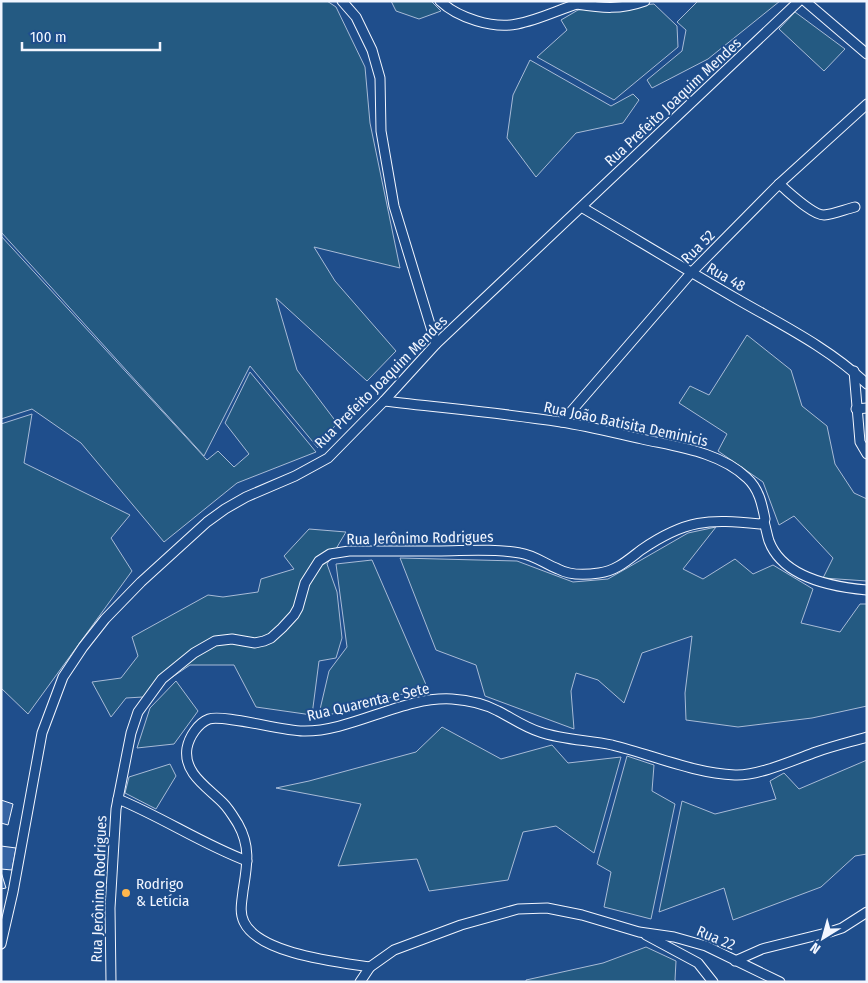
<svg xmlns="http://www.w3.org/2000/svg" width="868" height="983" font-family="'Fira Sans Condensed',sans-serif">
<rect width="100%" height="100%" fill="#1f4e8c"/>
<!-- green -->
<g fill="#245a82" stroke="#a8bbd7">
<polygon points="1,1 327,1 336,7 365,67 370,123 400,268 314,247 335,281 396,351 367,381 276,298 297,370 337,423 318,448 250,366 204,456 1,232"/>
<polygon points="391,1 431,1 441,11 419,19 396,11"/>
<polygon points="698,1 780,1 708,59 652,88 647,80 682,51 686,30 677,22"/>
<polygon points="654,4 677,26 678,47 614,100 537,57 567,30 561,20 578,10"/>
<polygon points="795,12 845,49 824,71 779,29"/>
<polygon points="530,60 611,106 633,94 639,100 623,123 576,133 536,177 507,138 513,95"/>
<polygon points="1,236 207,460 218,451 234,467 249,454 225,423 250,372 316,452 237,483 164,542 81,443 32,409 1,419"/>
<polygon points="747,335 791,370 802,406 827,426 835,464 854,493 867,499 867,581 823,578 833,558 794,516 779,525 763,482 718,451 727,434 679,403 690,386 709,395"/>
<polygon points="32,414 24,463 130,515 111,538 132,571 28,714 1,688 1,424"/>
<polygon points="716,527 683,569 703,579 735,559 753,574 773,565 813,589 801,623 840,632 860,604 867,604 867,706 812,718 738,727 686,720 685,693 692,636 642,653 624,703 598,680 576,673 571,691 574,729 485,696 476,665 436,650 400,558 517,561 573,582 608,579 688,533"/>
<polygon points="309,529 346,532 327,564 337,592 342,638 336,658 319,661 312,715 256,707 234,665 190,665 143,697 126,698 111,717 92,682 121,678 138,656 132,637 208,595 223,597 258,592 261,579 294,569 284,556"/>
<polygon points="372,560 427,687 318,718 329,671 347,647 336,564"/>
<polygon points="176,681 198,711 174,744 137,748 150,708"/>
<polygon points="442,727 501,759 552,745 568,763 621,757 594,853 556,826 523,832 508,880 429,891 417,859 338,866 361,804 276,788 309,781 416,752"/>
<polygon points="627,756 654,765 652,791 675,804 651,919 604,907 611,872 597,864"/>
<polygon points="867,760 867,854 855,856 821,887 733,920 724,888 659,912 682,801 715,814 776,799 770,781 784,773 799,789"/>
<polygon points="170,764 176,776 156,809 125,793 129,777"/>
<polygon points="646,947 676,961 675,980 677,982 526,982 526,980 603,963"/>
</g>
<!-- building -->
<g fill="#3563a3" stroke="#f2f6ff">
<polygon points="1,800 13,804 8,825 1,823"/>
<polygon points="1,846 16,848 12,870 1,869"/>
<polygon points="1,872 6,888 1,889"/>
</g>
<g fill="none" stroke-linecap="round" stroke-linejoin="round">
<defs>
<g id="street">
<polyline points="342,1 356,17 372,50 380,78 381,131 394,206 436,344"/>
<path d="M 440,1 C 458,18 493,29 517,24 C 538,20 558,10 577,4 L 579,1"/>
<polyline points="805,1 867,54"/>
<path d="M 577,4 C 602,8 620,10 645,1"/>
<path d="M 779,184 C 789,192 812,215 824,215 C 834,214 846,209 855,207"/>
<path d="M 583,208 C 634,238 685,269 737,299 C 782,325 829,348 867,384"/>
<polyline points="854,371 860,442 867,454"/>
<path d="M 384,401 C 443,408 502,413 561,422 C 588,426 615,433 642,439 C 678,447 720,452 747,478 C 759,489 762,504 765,519 L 764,522 C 766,528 767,535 769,541 C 783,578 832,587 867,590"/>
<polyline points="856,409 867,408"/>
<polyline points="562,422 691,273 779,184 867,104"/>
<path d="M 118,799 C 162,817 202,844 247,861"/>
<polyline points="646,935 698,963 713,982"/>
<polyline points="1,944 13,892 42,733 63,677 83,647 105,619 141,582 207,522 225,509 246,497 295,476 328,458 384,401 436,344 799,1"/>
<polyline points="735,961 762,949 830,932 842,928 867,912"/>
<path d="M 370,967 C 338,962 259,954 244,922 C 239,912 242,901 243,891 C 247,866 251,847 238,824 C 233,816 229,809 223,803 C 207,787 183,773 187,748 C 189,737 198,723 209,719 C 223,714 282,731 303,731 C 351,732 403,696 452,699 C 466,700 485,704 498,711 C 512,718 524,727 540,732 C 563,740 589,740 612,745 C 653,755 693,773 735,775 C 758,776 794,760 816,752 C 833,746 850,742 867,737"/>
<path d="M 111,982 L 110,908 L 116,809 L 131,733 L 138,712 L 162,679 L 194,653 L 215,641 L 232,639 L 255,643 L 264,641 L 271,638 L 282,628 L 294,615 L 298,608 L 305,583 L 319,561 L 330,554 L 349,551 C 378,551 408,551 437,551 C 464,551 492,548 520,553 C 534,555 545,564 558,569 C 569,575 586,575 599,573 C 616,571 628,560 641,550 C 686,519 708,519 760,524 L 764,522"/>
<polyline points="360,982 370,967 394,950 461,925 518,909 547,908 582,915 639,932 674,937 706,946 780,982"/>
</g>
</defs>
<!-- street casing -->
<use href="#street" stroke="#f2f6ff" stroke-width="11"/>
<!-- street -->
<use href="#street" stroke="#1f4e8c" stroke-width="9"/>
</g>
<!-- markers -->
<circle fill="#ffb74d" stroke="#1f4e8c" stroke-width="2" cx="126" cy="893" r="5"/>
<g text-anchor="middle" stroke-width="4" stroke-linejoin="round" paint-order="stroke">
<!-- street labels -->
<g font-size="15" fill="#f2f6ff" stroke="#1f4e8c">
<text transform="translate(673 102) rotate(-43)" y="5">Rua Prefeito Joaquim Mendes</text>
<text transform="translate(698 247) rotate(-45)" y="5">Rua 52</text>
<text transform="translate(726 277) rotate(30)" y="5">Rua 48</text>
<text transform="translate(381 382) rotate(-45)" y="5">Rua Prefeito Joaquim Mendes</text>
<text transform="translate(626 424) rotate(12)" y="5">Rua João Batisita Deminicis</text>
<text transform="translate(420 538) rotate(-1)" y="5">Rua Jerônimo Rodrigues</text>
<text transform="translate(368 702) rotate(-13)" y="5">Rua Quarenta e Sete</text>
<text transform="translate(99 889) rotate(-88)" y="5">Rua Jerônimo Rodrigues</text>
<text transform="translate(716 938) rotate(23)" y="5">Rua 22</text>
</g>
<!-- poi labels -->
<g font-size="15" fill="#f2f6ff" stroke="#1f4e8c" text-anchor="start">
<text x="136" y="889">Rodrigo<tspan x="136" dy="17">&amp; Letícia</tspan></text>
</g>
</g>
<!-- border -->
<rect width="868" height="983" fill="none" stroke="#f2f6ff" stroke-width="5"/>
<!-- north arrow -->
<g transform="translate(823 938) rotate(217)" stroke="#1f4e8c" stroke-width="4" paint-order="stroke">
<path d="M0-4L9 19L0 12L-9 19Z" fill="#f2f6ff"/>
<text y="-8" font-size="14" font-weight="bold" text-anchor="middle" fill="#f2f6ff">N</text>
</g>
<!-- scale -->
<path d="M22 42v8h138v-8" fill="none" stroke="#f2f6ff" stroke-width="2.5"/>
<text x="30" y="42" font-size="15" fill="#f2f6ff" stroke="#1f4e8c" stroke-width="4" paint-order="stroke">100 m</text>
</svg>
